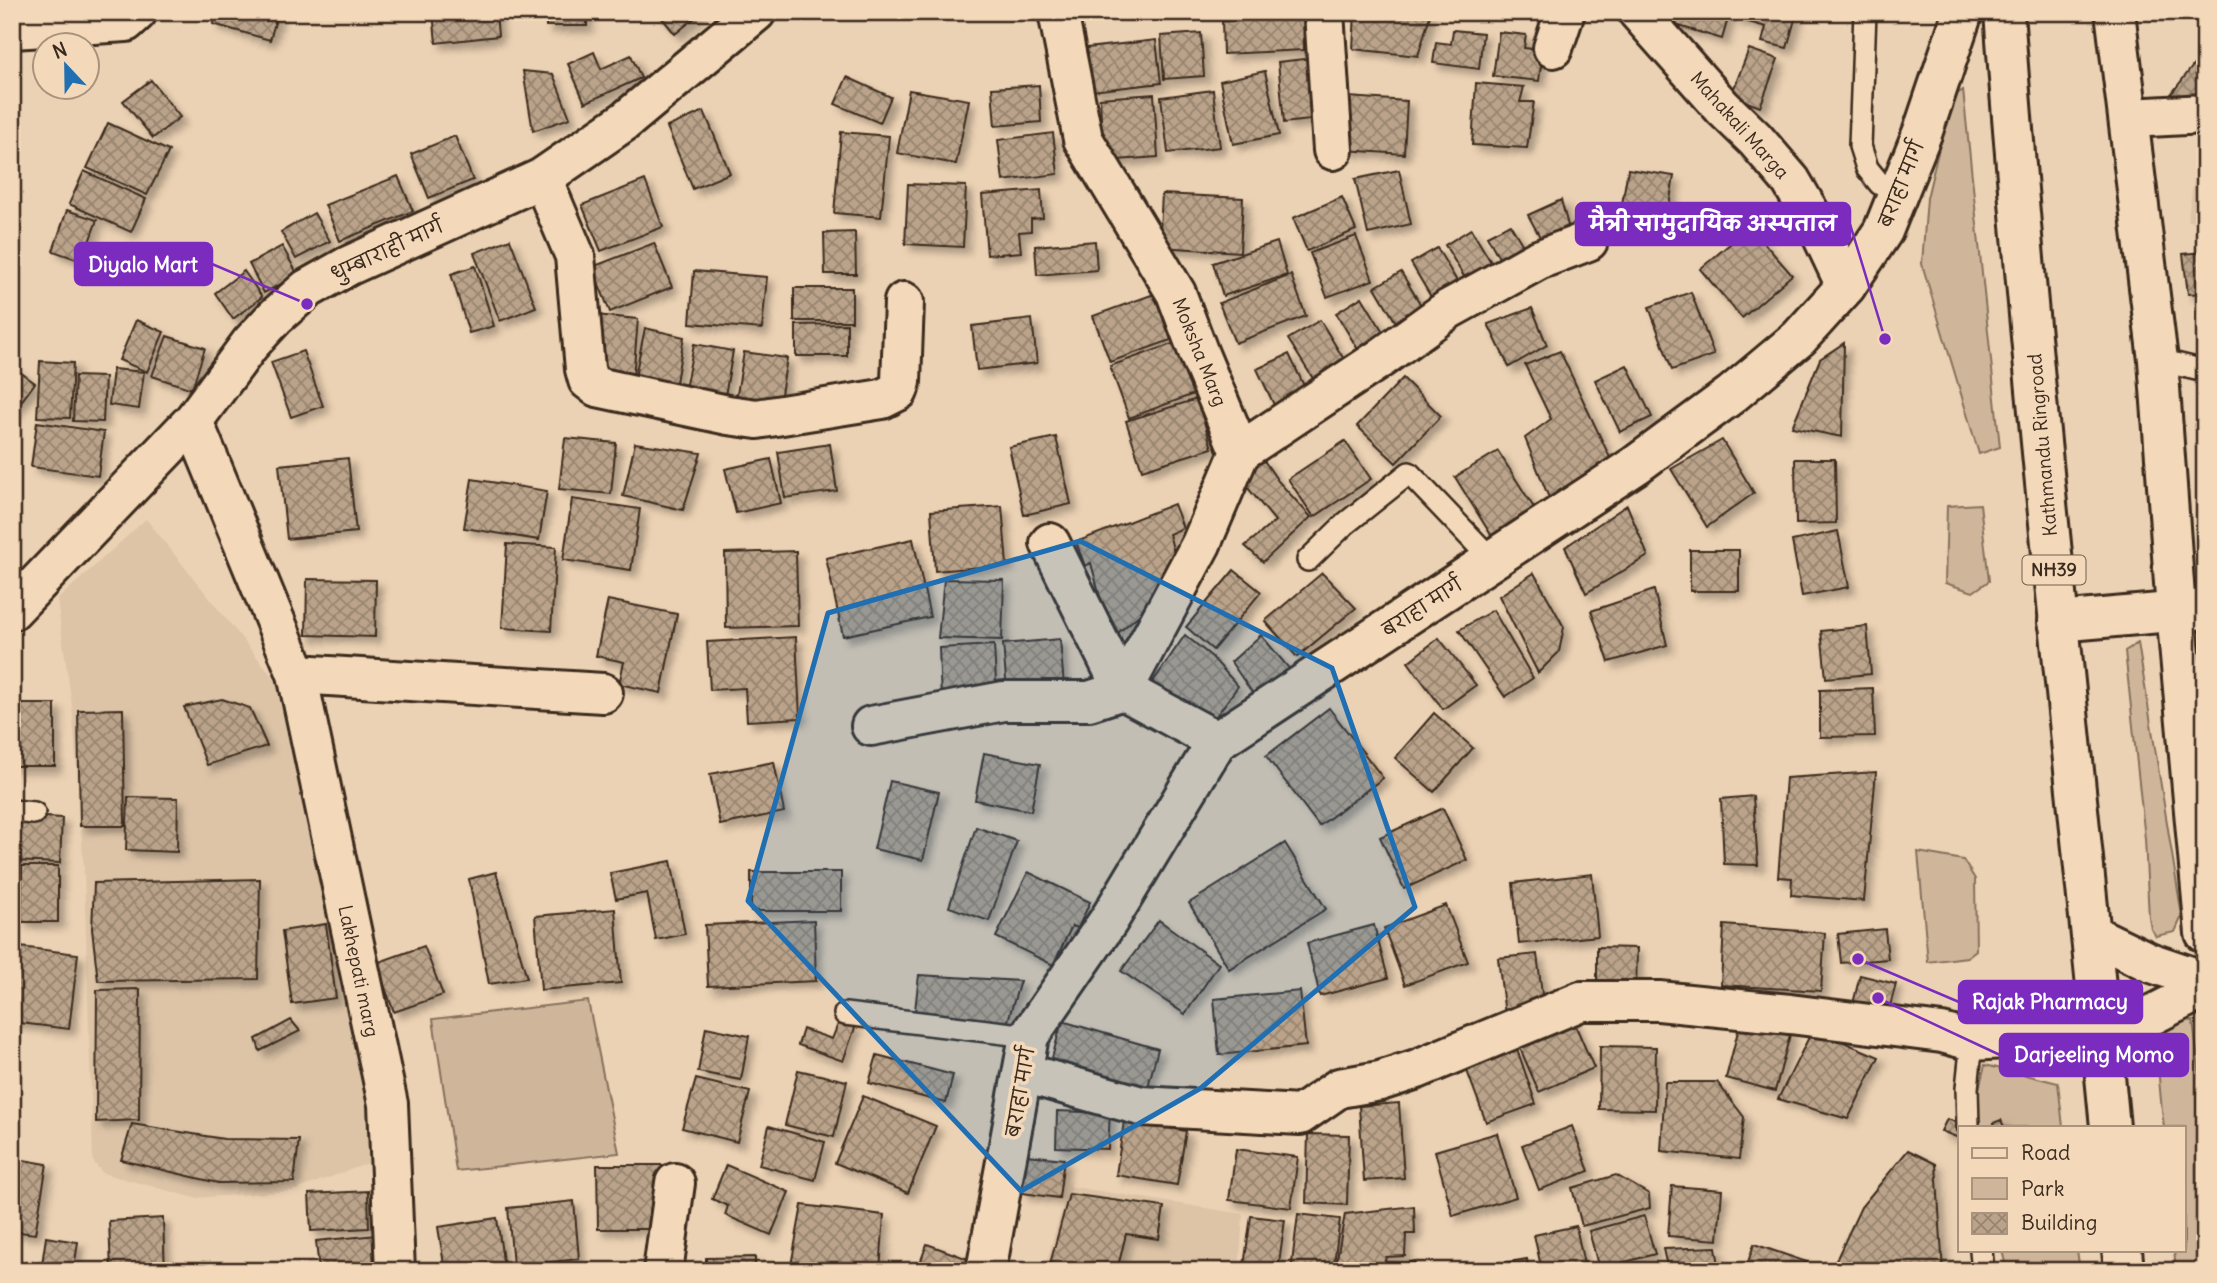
<svg xmlns="http://www.w3.org/2000/svg" width="2217" height="1283" font-family="Delius,'Playpen Sans Deva',sans-serif">
<defs>
<pattern id="building-cross-hatch" width="8" height="8" patternUnits="userSpaceOnUse" patternTransform="scale(1.75)"><rect width="8" height="8" fill="#baa38a"/><path d="M0 0l8 8M0 8l8-8" fill="none" stroke="#988570"/></pattern>
<filter id="shadow"><feDropShadow dx="6" dy="6" stdDeviation="3.5" flood-color="#0004"/></filter>
</defs>
<rect width="100%" height="100%" fill="#ecd2b4"/>
<filter id="ink" filterUnits="userSpaceOnUse"><feTurbulence type="fractalNoise" baseFrequency=".0143" numOctaves="2"/><feDisplacementMap in="SourceGraphic" scale="14" xChannelSelector="R" yChannelSelector="G"/><feConvolveMatrix kernelMatrix="1 2 1 2 8 2 1 2 1" color-interpolation-filters="sRGB"/></filter>
<g filter="url(#ink)">
<!-- built -->
<g fill="#ddc4a7">
<polygon points="2195,174 2205,174 2205,222 2187,221"/>
<polygon points="146,519 276,681 312,832 382,1158 293,1191 195,1198 102,1173 93,1161 84,871 72,705 57,600"/>
<polygon points="1068,1186 1243,1214 1239,1271 1044,1271"/>
</g>
<!-- green -->
<g fill="#cfb69b" stroke="#85705c" stroke-width="2">
<polygon points="1963,90 2000,447 1979,454 1922,264 1927,198 1951,98"/>
<polygon points="1980,504 1989,581 1973,592 1945,583 1947,506"/>
<polygon points="2138,643 2182,916 2175,932 2156,936 2151,929 2149,918 2145,839 2125,651"/>
<polygon points="1918,852 1963,860 1975,879 1976,950 1967,957 1928,962"/>
<polygon points="588,1001 619,1153 456,1171 433,1019"/>
<path d="M 2184,1020 L 2193,1021 L 2205,1118 L 2205,1271 L 2176,1271 L 2174,1250 L 2184,1250 L 2184,1127 L 2164,1127 C 2162,1110 2154,1050 2161,1037 C 2167,1029 2175,1025 2184,1020 Z"/>
<polygon points="1985,1065 2058,1083 2063,1127 1978,1127 1974,1109"/>
<polygon points="2002,1250 2077,1250 2080,1271 2007,1271"/>
</g>
<!-- building -->
<g fill="url(#building-cross-hatch)" stroke="#3b2a1e" stroke-width="2" filter="url(#shadow)">
<polygon points="217,12 278,12 270,40 213,24"/>
<polygon points="433,12 496,12 498,36 436,43"/>
<rect x="546" y="12" width="41" height="14"/>
<polygon points="657,12 702,12 675,34"/>
<polygon points="1355,12 1431,12 1418,56 1353,49"/>
<polygon points="1661,12 1730,12 1722,39 1659,20"/>
<polygon points="1736,12 1797,12 1787,48 1762,42 1766,27 1734,18"/>
<polygon points="1303,17 1304,50 1223,54 1222,21"/>
<polygon points="1453,30 1483,33 1479,69 1433,63 1436,42 1451,44"/>
<polygon points="1499,32 1526,35 1524,48 1543,50 1539,81 1493,76"/>
<polygon points="1201,33 1204,76 1164,79 1161,36"/>
<polygon points="1156,40 1161,83 1092,91 1087,48"/>
<polygon points="1749,49 1778,59 1760,107 1731,96"/>
<polygon points="594,52 601,69 631,55 641,78 585,103 568,64"/>
<polygon points="1321,57 1327,118 1284,123 1278,62"/>
<polygon points="2196,62 2205,63 2205,102 2165,102"/>
<polygon points="523,71 553,74 570,118 533,131"/>
<polygon points="1265,71 1279,135 1233,144 1220,81"/>
<polygon points="847,77 891,97 880,123 835,104"/>
<polygon points="151,80 180,117 153,138 123,101"/>
<polygon points="1476,83 1524,87 1520,102 1534,102 1527,148 1472,145"/>
<polygon points="1039,85 1041,122 995,126 992,88"/>
<polygon points="909,90 969,100 956,164 897,153"/>
<polygon points="1213,90 1220,147 1168,153 1161,97"/>
<polygon points="1154,94 1158,157 1103,161 1100,98"/>
<polygon points="1348,97 1407,101 1404,154 1345,150"/>
<polygon points="704,111 730,173 693,189 667,127"/>
<polygon points="2205,118 2205,159 2202,159 2202,119"/>
<polygon points="108,123 169,151 147,195 87,168"/>
<polygon points="841,132 889,136 881,217 834,213"/>
<polygon points="1053,133 1058,174 1003,181 998,140"/>
<polygon points="455,136 473,180 429,198 411,154"/>
<polygon points="1628,169 1674,176 1666,224 1620,216"/>
<polygon points="1399,170 1411,224 1368,234 1355,179"/>
<polygon points="84,171 146,199 131,232 69,204"/>
<polygon points="398,176 413,211 340,241 325,205"/>
<polygon points="645,180 663,227 601,251 582,205"/>
<rect x="2199" y="180" width="6" height="35"/>
<polygon points="908,184 966,186 963,247 905,244"/>
<polygon points="1041,190 1043,218 1031,219 1031,231 1019,232 1021,252 987,255 982,195"/>
<polygon points="1162,194 1243,198 1240,252 1159,247"/>
<polygon points="1342,197 1356,230 1307,251 1293,218"/>
<polygon points="1561,200 1572,240 1547,250 1528,215"/>
<polygon points="67,210 97,220 82,261 53,251"/>
<polygon points="314,213 330,241 296,259 281,232"/>
<polygon points="1510,224 1528,254 1503,265 1487,236"/>
<polygon points="1750,227 1792,275 1742,318 1700,269"/>
<polygon points="1471,229 1497,272 1471,288 1445,245"/>
<polygon points="855,232 856,274 825,274 824,233"/>
<polygon points="1356,236 1373,280 1327,297 1310,253"/>
<polygon points="510,239 536,307 500,321 474,253"/>
<polygon points="1095,241 1097,270 1037,275 1035,246"/>
<polygon points="1277,242 1287,275 1223,296 1213,263"/>
<polygon points="654,243 672,287 610,312 592,267"/>
<polygon points="282,246 298,275 264,293 249,264"/>
<polygon points="1437,248 1463,291 1437,307 1411,263"/>
<polygon points="2205,252 2205,293 2188,294 2183,254"/>
<polygon points="475,266 494,326 469,333 451,274"/>
<polygon points="244,271 262,297 233,319 215,293"/>
<polygon points="694,271 767,277 762,329 690,323"/>
<polygon points="1401,272 1427,315 1401,331 1375,287"/>
<polygon points="1291,275 1306,316 1235,343 1219,303"/>
<rect x="794" y="288" width="58" height="33"/>
<polygon points="1691,292 1714,355 1672,370 1649,307"/>
<polygon points="1154,294 1171,340 1110,362 1093,316"/>
<polygon points="1362,297 1388,340 1362,356 1336,313"/>
<polygon points="1532,308 1547,345 1509,367 1488,324"/>
<polygon points="595,315 638,319 633,378 591,375"/>
<polygon points="1032,319 1037,363 977,370 972,326"/>
<polygon points="136,320 164,332 147,372 119,360"/>
<polygon points="1320,320 1348,366 1317,385 1288,339"/>
<polygon points="847,324 847,356 796,356 796,325"/>
<polygon points="645,328 684,337 673,399 632,391"/>
<polygon points="167,336 205,348 192,389 152,376"/>
<polygon points="1175,343 1194,394 1129,418 1110,366"/>
<polygon points="1844,343 1842,437 1792,427 1820,359"/>
<polygon points="694,344 733,351 723,407 683,399"/>
<polygon points="303,351 323,406 291,417 271,362"/>
<polygon points="1560,351 1613,464 1551,503 1525,438 1551,419 1525,365"/>
<polygon points="744,352 787,358 779,406 736,400"/>
<polygon points="1289,354 1307,392 1275,407 1257,369"/>
<polygon points="40,361 73,363 70,418 37,417"/>
<polygon points="1627,365 1652,417 1620,432 1595,380"/>
<polygon points="12,366 35,383 12,414"/>
<polygon points="113,369 144,372 139,409 109,405"/>
<polygon points="75,376 105,377 103,422 73,421"/>
<polygon points="1403,378 1441,416 1396,463 1357,426"/>
<polygon points="1197,399 1212,448 1142,470 1126,421"/>
<polygon points="37,422 104,432 98,476 31,467"/>
<polygon points="1056,437 1071,504 1024,515 1009,447"/>
<polygon points="565,438 616,443 611,494 559,489"/>
<polygon points="1722,440 1754,493 1707,527 1671,469"/>
<polygon points="1345,441 1371,479 1314,517 1288,479"/>
<polygon points="635,443 701,453 683,510 623,496"/>
<polygon points="830,444 837,491 785,498 778,452"/>
<polygon points="1498,451 1536,511 1493,538 1455,477"/>
<polygon points="348,458 356,532 287,539 279,465"/>
<polygon points="771,459 781,503 736,513 725,469"/>
<polygon points="1263,459 1278,481 1311,517 1263,562 1245,546 1275,521 1239,477"/>
<polygon points="1795,459 1835,459 1836,523 1796,524"/>
<polygon points="472,479 547,491 539,540 464,528"/>
<polygon points="572,499 640,509 631,570 563,560"/>
<polygon points="1174,504 1183,528 1169,534 1181,579 1111,639 1091,563 1085,566 1076,542"/>
<polygon points="1627,505 1648,556 1586,593 1565,547"/>
<polygon points="1002,506 1007,565 935,571 931,511"/>
<polygon points="1838,531 1849,587 1802,596 1792,541"/>
<polygon points="913,539 930,617 843,636 826,558"/>
<polygon points="507,544 556,547 551,631 502,628"/>
<rect x="1690" y="550" width="49" height="41"/>
<polygon points="796,551 798,626 726,628 725,553"/>
<polygon points="1234,570 1261,592 1213,650 1186,627"/>
<polygon points="1322,573 1356,608 1297,657 1265,621"/>
<polygon points="1534,573 1564,627 1559,652 1538,673 1499,596"/>
<polygon points="307,579 376,580 375,637 306,635"/>
<polygon points="944,579 1004,580 1002,640 938,638"/>
<polygon points="1654,590 1667,645 1609,662 1591,611"/>
<polygon points="608,600 677,614 661,693 619,684 624,662 596,656"/>
<polygon points="1493,610 1533,678 1505,697 1459,630"/>
<polygon points="1867,626 1871,674 1826,678 1821,631"/>
<polygon points="1185,635 1212,657 1238,686 1205,731 1148,689"/>
<polygon points="1261,635 1292,672 1256,698 1231,662"/>
<polygon points="796,637 800,718 747,721 745,688 710,690 707,642"/>
<polygon points="1439,638 1476,685 1443,709 1408,662"/>
<polygon points="1060,639 1064,686 1007,692 1003,644"/>
<polygon points="994,645 997,700 941,702 939,648"/>
<polygon points="1873,688 1875,736 1820,737 1820,690"/>
<polygon points="222,699 250,708 267,746 207,765 184,707"/>
<rect x="12" y="704" width="43" height="62"/>
<polygon points="1329,708 1383,778 1319,826 1266,756"/>
<polygon points="123,709 125,826 80,826 78,710"/>
<polygon points="1434,713 1473,748 1434,792 1395,758"/>
<polygon points="984,753 1040,764 1031,811 975,800"/>
<polygon points="774,762 784,812 720,825 710,774"/>
<polygon points="1876,772 1864,901 1791,895 1792,878 1778,877 1786,778"/>
<polygon points="890,781 939,792 923,860 874,849"/>
<polygon points="1753,796 1758,865 1724,864 1721,799"/>
<polygon points="128,797 178,798 177,852 126,850"/>
<polygon points="1443,808 1467,860 1404,889 1380,837"/>
<polygon points="12,815 62,818 60,863 12,861"/>
<polygon points="976,827 1017,841 989,921 949,907"/>
<polygon points="1285,843 1326,909 1229,969 1189,903"/>
<polygon points="671,861 685,934 656,940 647,893 616,899 610,873"/>
<polygon points="22,866 58,866 58,922 21,922"/>
<polygon points="496,872 527,978 489,984 469,879"/>
<rect x="751" y="872" width="90" height="39"/>
<polygon points="1028,872 1090,902 1078,928 1072,926 1053,965 996,937"/>
<polygon points="1592,874 1598,936 1519,944 1513,883"/>
<polygon points="260,879 258,979 98,981 92,929 94,883"/>
<polygon points="1446,905 1468,962 1405,985 1384,928"/>
<polygon points="615,909 621,983 541,990 535,916"/>
<polygon points="814,920 816,981 708,986 705,925"/>
<polygon points="1159,920 1219,964 1185,1014 1121,971"/>
<polygon points="326,924 336,998 292,1004 282,931"/>
<polygon points="1374,925 1388,978 1320,996 1307,943"/>
<polygon points="1724,925 1825,933 1821,991 1721,985"/>
<polygon points="1885,929 1888,959 1841,963 1838,934"/>
<polygon points="12,946 78,954 69,1029 12,1022"/>
<polygon points="424,946 443,995 394,1012 376,963"/>
<polygon points="1597,947 1637,948 1636,993 1597,993"/>
<polygon points="1537,954 1544,1010 1505,1015 1498,958"/>
<polygon points="919,975 1020,981 1007,1024 914,1019"/>
<polygon points="1860,975 1896,984 1887,1017 1852,1008"/>
<polygon points="140,989 139,1120 96,1122 97,990"/>
<polygon points="1300,991 1306,1046 1219,1055 1214,999"/>
<polygon points="1571,1015 1594,1068 1539,1092 1516,1039"/>
<polygon points="840,1019 856,1025 843,1061 798,1045 803,1029 832,1039"/>
<polygon points="1741,1019 1791,1031 1775,1091 1726,1078"/>
<polygon points="291,1020 300,1031 260,1051 256,1039"/>
<polygon points="1062,1021 1158,1049 1146,1094 1049,1069"/>
<polygon points="706,1027 749,1036 741,1080 698,1072"/>
<polygon points="1813,1029 1879,1057 1848,1119 1778,1099"/>
<polygon points="1600,1046 1656,1047 1655,1110 1599,1109"/>
<polygon points="1517,1049 1536,1104 1486,1122 1466,1068"/>
<polygon points="877,1055 953,1075 946,1103 869,1083"/>
<polygon points="798,1070 847,1081 834,1137 785,1125"/>
<polygon points="696,1079 750,1092 737,1142 682,1128"/>
<polygon points="1665,1082 1717,1082 1744,1117 1739,1159 1661,1151"/>
<polygon points="863,1096 936,1126 908,1193 835,1163"/>
<polygon points="1399,1103 1404,1178 1364,1181 1359,1106"/>
<polygon points="1057,1111 1110,1113 1108,1149 1056,1147"/>
<polygon points="1947,1119 1964,1125 1960,1127 1959,1138 1941,1131"/>
<polygon points="2001,1120 2004,1127 1995,1127 1993,1123"/>
<polygon points="1124,1121 1186,1131 1177,1185 1116,1175"/>
<polygon points="132,1124 224,1139 299,1140 294,1182 218,1183 121,1160"/>
<polygon points="769,1126 825,1142 815,1180 759,1165"/>
<polygon points="1572,1126 1589,1171 1539,1190 1522,1145"/>
<polygon points="1497,1133 1516,1197 1453,1216 1435,1151"/>
<polygon points="1308,1134 1349,1135 1347,1205 1306,1203"/>
<polygon points="1236,1149 1298,1157 1291,1208 1229,1200"/>
<polygon points="1908,1150 1936,1164 1943,1271 1831,1271 1861,1207"/>
<polygon points="1027,1155 1064,1159 1059,1198 1022,1193"/>
<polygon points="12,1158 47,1164 35,1234 12,1231"/>
<polygon points="597,1165 666,1165 666,1229 598,1229"/>
<polygon points="726,1165 789,1192 771,1235 725,1215 728,1206 712,1199"/>
<polygon points="1616,1175 1649,1194 1650,1208 1582,1226 1572,1188"/>
<polygon points="1672,1186 1722,1190 1718,1240 1668,1236"/>
<polygon points="368,1191 369,1228 311,1231 309,1194"/>
<polygon points="1069,1194 1164,1207 1159,1239 1126,1234 1117,1271 1048,1271"/>
<polygon points="574,1201 579,1259 513,1266 508,1208"/>
<polygon points="802,1205 884,1215 880,1271 790,1271"/>
<polygon points="1414,1206 1415,1234 1406,1234 1405,1256 1386,1257 1384,1265 1336,1264 1345,1214"/>
<polygon points="1298,1214 1340,1219 1333,1271 1291,1271"/>
<polygon points="1251,1216 1285,1220 1278,1271 1244,1266"/>
<polygon points="1644,1216 1655,1254 1599,1269 1589,1231"/>
<polygon points="163,1218 165,1271 111,1271 109,1221"/>
<polygon points="497,1218 504,1268 445,1271 438,1227"/>
<polygon points="1576,1226 1585,1269 1542,1271 1534,1235"/>
<polygon points="387,1234 391,1271 319,1271 316,1241"/>
<polygon points="46,1237 78,1242 74,1269 89,1271 41,1271"/>
<polygon points="927,1244 971,1260 967,1271 917,1271"/>
<polygon points="1754,1244 1807,1262 1803,1271 1745,1271"/>
<polygon points="1716,1247 1720,1271 1668,1271 1663,1249"/>
<polygon points="755,1257 755,1271 706,1271 706,1258"/>
<polygon points="1527,1259 1529,1271 1486,1271 1485,1266"/>
<polygon points="1415,1261 1415,1271 1383,1271 1383,1269"/>
<polygon points="562,1264 563,1271 519,1271"/>
</g>
<g fill="none" stroke-linecap="round" stroke-linejoin="round">
<defs>
<g id="service">
<polyline points="1865,12 1860,146 1867,168 1880,184 1898,192"/>
<polyline points="2158,360 2205,371"/>
<polyline points="1308,560 1345,524 1409,473 1493,561"/>
<polyline points="12,811 34,813"/>
<polyline points="845,1014 1029,1036"/>
<polyline points="1968,1127 1967,1088 1972,1041"/>
<polyline points="1981,1250 1983,1271"/>
</g>
<g id="minor">
<polyline points="1324,12 1333,150"/>
<polyline points="1638,12 1723,108 1755,139 1791,181 1819,229 1846,286"/>
<polyline points="2115,12 2158,360 2176,611 2205,933"/>
<polyline points="12,29 126,22 137,12"/>
<polyline points="1553,48 1565,12"/>
<polyline points="2129,118 2205,114"/>
<polyline points="542,178 575,256 585,369 588,380 597,387 728,415 757,419 882,399 898,391 901,382 904,302"/>
<polyline points="193,421 297,674 388,1104 395,1271"/>
<polyline points="1240,452 1381,358 1449,309 1538,260 1588,241"/>
<polyline points="1050,543 1123,690 1217,741"/>
<polyline points="2058,622 2205,609"/>
<polyline points="297,674 603,693"/>
<polyline points="871,726 1004,701 1089,701 1123,690 1201,544 1240,452 1199,354 1176,293 1083,139 1058,12"/>
<polyline points="2093,935 2149,962 2205,981"/>
<polyline points="1024,1073 1141,1106 1300,1115 1339,1088 1380,1081 1417,1069 1581,1001 1659,1001 1790,1014 1942,1033 1972,1041 2101,1033 2152,1015 2205,988"/>
<polyline points="663,1271 675,1183"/>
</g>
<g id="secondary">
<polyline points="12,610 193,421 250,344 275,317 307,289 348,266 542,178 625,121 756,12"/>
<polyline points="986,1271 1029,1036 1109,920 1217,741 1636,465 1731,395 1799,338 1846,286 1883,231 1923,131 1963,12"/>
</g>
<g id="trunk">
<path d="M 2004,12 C 2031,385 2074,756 2110,1127"/>
<polyline points="2122,1250 2124,1271"/>
</g>
</defs>
<!-- service casing -->
<use href="#service" stroke="#3b2a1e" stroke-width="26"/>
<!-- minor casing -->
<use href="#minor" stroke="#3b2a1e" stroke-width="44"/>
<!-- secondary casing -->
<use href="#secondary" stroke="#3b2a1e" stroke-width="44"/>
<!-- trunk casing -->
<use href="#trunk" stroke="#3b2a1e" stroke-width="44"/>
<!-- service -->
<use href="#service" stroke="#f3d9ba" stroke-width="21"/>
<!-- minor -->
<use href="#minor" stroke="#f3d9ba" stroke-width="38"/>
<!-- secondary -->
<use href="#secondary" stroke="#f3d9ba" stroke-width="38"/>
<!-- trunk -->
<use href="#trunk" stroke="#f3d9ba" stroke-width="38"/>
</g>
</g>
<!-- marked area -->
<path fill="#1f6fb2" fill-opacity="0.2" stroke="#1f6fb2" stroke-width="5" stroke-linejoin="round" d="M 1080,541 L 1332,668 L 1415,907 L 1201,1088 L 1021,1191 L 748,901 L 828,613 Z"/>
<g text-anchor="middle" stroke-width="7" stroke-linejoin="round" paint-order="stroke">
<!-- shield labels -->
<rect fill="#f3d9ba" stroke="#725e4d" stroke-width="2" x="2022.5" y="555.5" width="63" height="29" rx="5"/>
<g font-size="18" font-weight="bold" fill="#3b2a1e">
<text x="2054" y="576">NH39</text>
</g>
<!-- street labels -->
<g font-size="19" fill="#3b2a1e" stroke="#f3d9ba">
<text transform="translate(1740 125) rotate(48)" y="7">Mahakali Marga</text>
<text transform="translate(1901 184) rotate(-68)" y="7">बराहा मार्ग</text>
<text transform="translate(387 250) rotate(-25)" y="7">धुम्बाराही मार्ग</text>
<text transform="translate(1200 352) rotate(68)" y="7">Moksha Marg</text>
<text transform="translate(2042 445) rotate(-95)" y="7">Kathmandu Ringroad</text>
<text transform="translate(1422 607) rotate(-33)" y="7">बराहा मार्ग</text>
<text transform="translate(359 971) rotate(78)" y="7">Lakhepati marg</text>
<text transform="translate(1020 1092) rotate(-80)" y="7">बराहा मार्ग</text>
</g>
</g>
<!-- callouts -->
<path fill="none" stroke="#7b2cbf" stroke-width="2.5" d="M1885 339L1850 224M307 304L212 264M1858 959L1959 1002M1878 998L2000 1055"/>
<g fill="#7b2cbf" stroke="#f3d9ba" stroke-width="2.5">
<circle cx="1885" cy="339" r="7"/>
<circle cx="307" cy="304" r="7"/>
<circle cx="1858" cy="959" r="7"/>
<circle cx="1878" cy="998" r="7"/>
</g>
<g fill="#7b2cbf" stroke="#7b2cbf" stroke-width="2.5">
<rect x="1576" y="203" width="274" height="42" rx="7"/>
<rect x="75" y="243" width="137" height="42" rx="7"/>
<rect x="1959" y="981" width="183" height="42" rx="7"/>
<rect x="2000" y="1034" width="188" height="42" rx="7"/>
</g>
<g font-size="21" text-anchor="middle" font-weight="bold" fill="#fff">
<text x="1713" y="231">मैत्री सामुदायिक अस्पताल</text>
<text x="143" y="272">Diyalo Mart</text>
<text x="2050" y="1009">Rajak Pharmacy</text>
<text x="2094" y="1062">Darjeeling Momo</text>
</g>
<!-- margin -->
<rect width="2217" height="1283" fill="none" stroke="#f3d9ba" stroke-width="42"/>
<rect x="21" y="21" width="2175" height="1241" fill="none" stroke="#3b2a1e" stroke-width="2.5" filter="url(#ink)"/>
<!-- legend -->
<rect x="1958" y="1126" width="228" height="126" fill="#f3d9ba" stroke="#a9937c" stroke-width="2"/>
<rect x="1972" y="1148" width="35" height="10" fill="#f3d9ba" stroke="#a9937c" stroke-width="2"/>
<text x="2021" y="1160" font-size="21" fill="#3b2a1e">Road</text>
<rect x="1972" y="1178" width="35" height="21" fill="#cfb69b" stroke="#a9937c" stroke-width="2"/>
<text x="2021" y="1196" font-size="21" fill="#3b2a1e">Park</text>
<rect x="1972" y="1213" width="35" height="21" fill="url(#building-cross-hatch)" stroke="#a9937c" stroke-width="2"/>
<text x="2021" y="1230" font-size="21" fill="#3b2a1e">Building</text>
<!-- north arrow -->
<g transform="translate(66 66) rotate(338)"><circle r="33" fill="#f3d9ba" stroke="#a9937c" stroke-width="2"/>
<path d="M0-5L12 26L0 18L-12 26Z" fill="#1f6fb2"/>
<text y="-10" font-size="19" font-weight="bold" text-anchor="middle" fill="#3b2a1e">N</text>
</g>
</svg>
